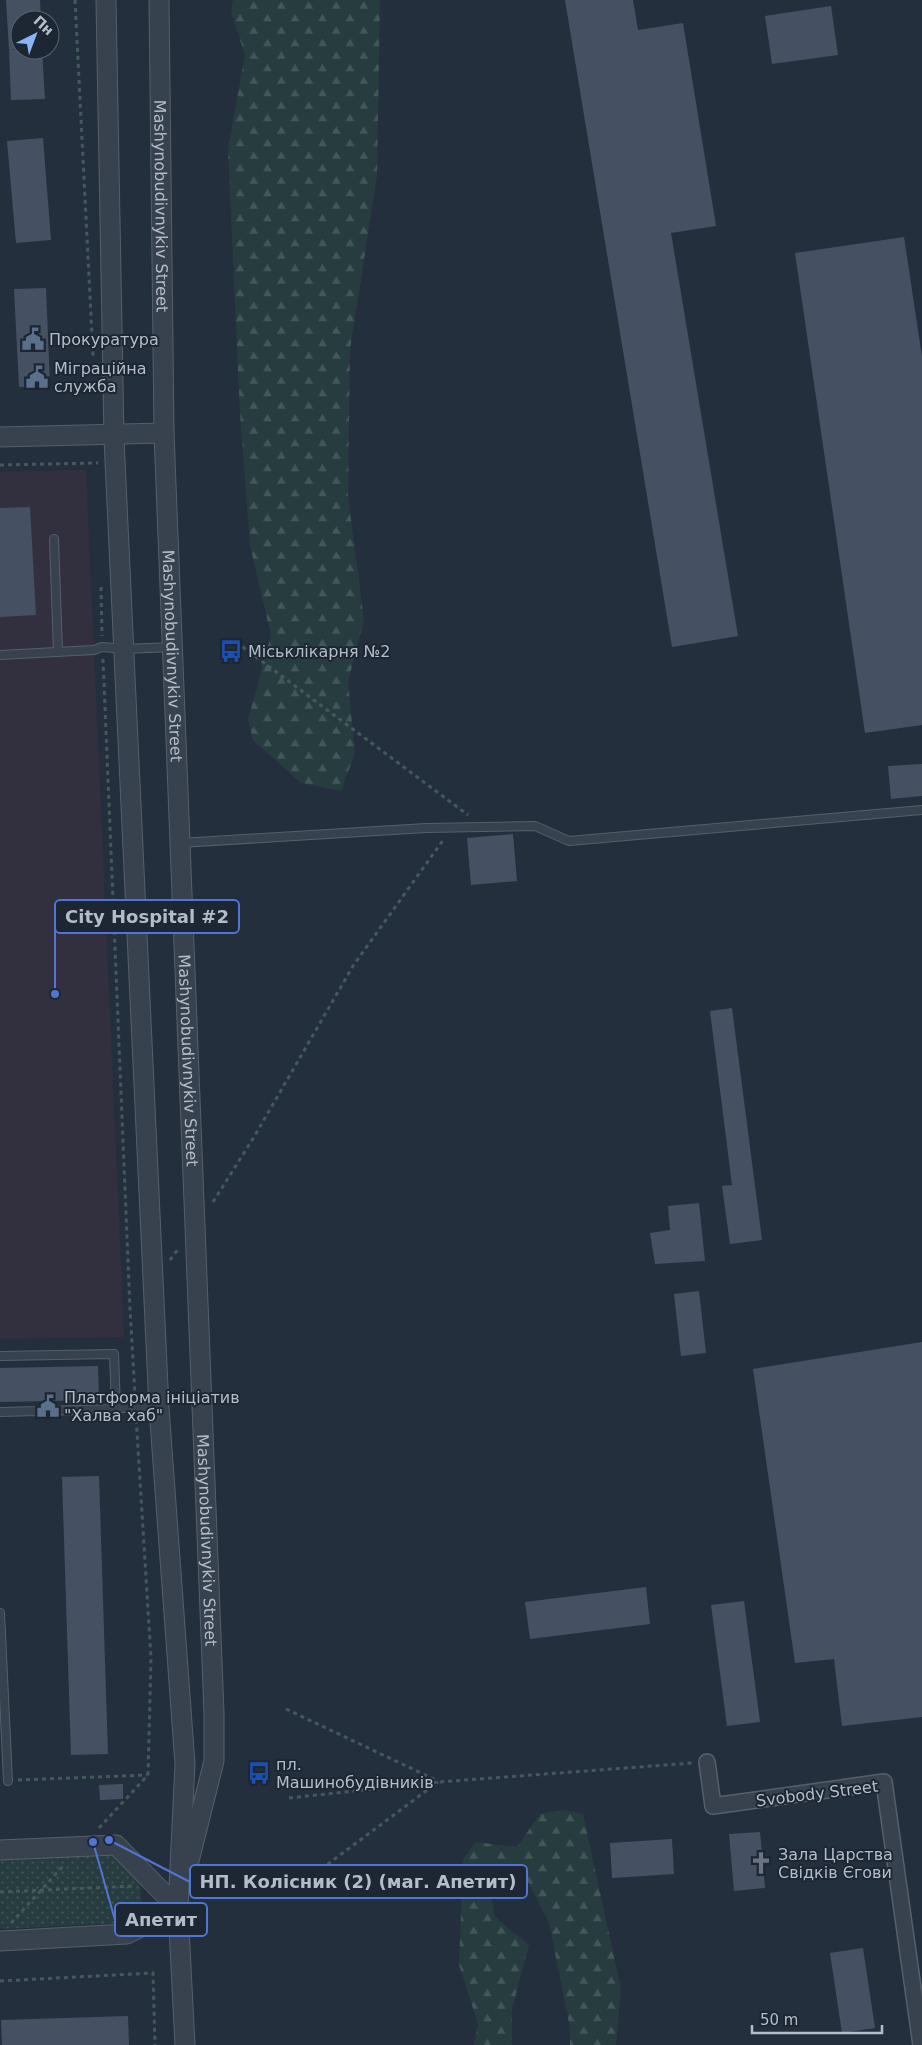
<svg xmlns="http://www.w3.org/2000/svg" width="922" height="2045" font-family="'DejaVu Sans',sans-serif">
<defs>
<pattern id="grass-dots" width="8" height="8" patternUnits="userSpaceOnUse" patternTransform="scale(1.25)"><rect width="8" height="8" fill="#263c3f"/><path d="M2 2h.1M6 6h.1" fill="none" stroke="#435659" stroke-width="1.8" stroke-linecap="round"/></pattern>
<pattern id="forest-firs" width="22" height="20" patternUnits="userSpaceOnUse" patternTransform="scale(1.25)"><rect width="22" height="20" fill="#263c3f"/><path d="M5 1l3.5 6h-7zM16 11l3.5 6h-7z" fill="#435659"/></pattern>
</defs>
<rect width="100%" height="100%" fill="#242f3e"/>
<!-- medical -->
<polygon fill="#32303f" points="86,470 124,1337 0,1339 0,472"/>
<!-- grass -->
<polygon fill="url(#grass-dots)" points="139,1852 142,1922 0,1929 0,1858"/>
<!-- forest -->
<g fill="url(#forest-firs)">
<polygon points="233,0 380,0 377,175 350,350 348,496 364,620 348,682 355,753 341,791 301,783 253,740 248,720 271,635 250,546 240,414 228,148 245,55 231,12"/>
<polygon points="562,1810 583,1814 621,1989 616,2045 570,2045 570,2028 549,1923 522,1870 491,1896 495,1917 529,1945 512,2009 512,2045 474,2045 478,2024 459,1965 463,1859 476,1842 517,1847 540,1814"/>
</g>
<!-- building -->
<g fill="#455162">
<polygon points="6,0 40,0 41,20 20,20 20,49 9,50"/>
<polygon points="565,0 633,0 638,30 683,23 716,226 671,233 738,636 672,647"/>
<polygon points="831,6 838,55 772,64 765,16"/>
<polygon points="9,50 42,50 45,99 11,100"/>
<polygon points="43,138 51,240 16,243 7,141"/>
<polygon points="904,237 922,357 922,725 865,733 795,253"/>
<polygon points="46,288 50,386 19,387 14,289"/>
<polygon points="30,507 36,615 0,617 0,508"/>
<polygon points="922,764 922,796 891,799 888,766"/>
<polygon points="513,834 517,881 471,885 467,838"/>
<polygon points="732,1008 762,1240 730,1244 722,1186 732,1185 710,1011"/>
<polygon points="699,1203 705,1261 655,1264 650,1233 670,1230 668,1206"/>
<polygon points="699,1291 706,1353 681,1356 674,1294"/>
<polygon points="922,1342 922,1717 842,1726 834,1659 795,1663 753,1369"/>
<polygon points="98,1366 99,1400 0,1402 0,1368"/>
<polygon points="99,1476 108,1754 71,1755 62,1477"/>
<polygon points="646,1587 650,1624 530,1639 525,1602"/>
<polygon points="744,1601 760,1722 727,1726 711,1605"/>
<polygon points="123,1784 123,1799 100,1800 99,1785"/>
<polygon points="760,1832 765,1888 734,1891 729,1834"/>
<polygon points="672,1839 674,1874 612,1878 610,1843"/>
<polygon points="863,1948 875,2028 842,2033 830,1953"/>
<polygon points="128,2016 129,2045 2,2045 1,2020"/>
</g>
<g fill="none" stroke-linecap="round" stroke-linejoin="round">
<defs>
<g id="service">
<polyline points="54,539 58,652"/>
<polyline points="0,655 94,650 102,647 124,649 173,647"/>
<polyline points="180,843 426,828 535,826 569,841 922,810"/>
<polyline points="0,1356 114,1354 116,1409"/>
<polyline points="0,1412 116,1409 136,1406 159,1408"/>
<polyline points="0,1613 8,1781"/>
</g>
<polyline id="minor" points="707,1762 713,1806 884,1782 921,2045"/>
<g id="tertiary">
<polyline points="106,0 114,439 159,1408 185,1764 178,1908 185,2045"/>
<path id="s1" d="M 159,0 L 164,433 L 214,1713 L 214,1761 L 188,1865"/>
<polyline points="0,437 164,433"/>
<polyline points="0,1850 116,1845 178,1908"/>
<polyline points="0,1941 127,1934 178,1908"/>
</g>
</defs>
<!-- service casing -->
<use href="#service" stroke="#565f6c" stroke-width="10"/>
<!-- minor casing -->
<use href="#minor" stroke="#565f6c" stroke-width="18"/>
<!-- tertiary casing -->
<use href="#tertiary" stroke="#565f6c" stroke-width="21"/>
<!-- path -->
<g stroke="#44595c" stroke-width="3" stroke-dasharray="4 4" stroke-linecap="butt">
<polyline points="75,0 93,356"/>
<polyline points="0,465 98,463"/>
<polyline points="101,587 102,636"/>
<polyline points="236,642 468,815"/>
<polyline points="103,659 130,1309 135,1395"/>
<polyline points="213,1202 254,1137 353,966 444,839"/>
<polyline points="170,1260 178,1249"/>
<polyline points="286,1709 438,1781"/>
<polyline points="18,1780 147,1775"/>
<polyline points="289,1798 439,1782 692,1763"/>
<polyline points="99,1828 148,1775 151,1658 136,1416"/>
<polyline points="0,1892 133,1886"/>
<polyline points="289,1893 438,1782"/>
<polyline points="11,1923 64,1865"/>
<polyline points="0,1981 153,1973 155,2045"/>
</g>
<!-- service -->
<use href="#service" stroke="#38414e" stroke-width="8"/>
<!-- minor -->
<use href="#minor" stroke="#38414e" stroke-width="15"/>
<!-- tertiary -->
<use href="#tertiary" stroke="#38414e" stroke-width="19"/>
</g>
<!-- icons -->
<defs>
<symbol id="civic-bare" viewBox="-9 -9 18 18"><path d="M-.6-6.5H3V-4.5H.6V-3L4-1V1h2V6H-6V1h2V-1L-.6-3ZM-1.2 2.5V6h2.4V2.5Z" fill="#5c6f8a" stroke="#1d2633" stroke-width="2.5" paint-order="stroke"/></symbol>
<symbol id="bus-bare" viewBox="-9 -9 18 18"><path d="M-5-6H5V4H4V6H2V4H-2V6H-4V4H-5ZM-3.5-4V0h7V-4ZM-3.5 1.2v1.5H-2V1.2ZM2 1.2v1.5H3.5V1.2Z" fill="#1a4fb4" stroke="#1d2633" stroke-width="2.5" paint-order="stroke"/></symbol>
<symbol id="church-bare" viewBox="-9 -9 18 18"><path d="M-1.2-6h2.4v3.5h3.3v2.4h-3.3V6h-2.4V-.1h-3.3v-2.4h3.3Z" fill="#6b7280" stroke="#1d2633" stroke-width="2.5" paint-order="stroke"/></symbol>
</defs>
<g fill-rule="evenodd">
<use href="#civic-bare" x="17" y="323" width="32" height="32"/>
<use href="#civic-bare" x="21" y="361" width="32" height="32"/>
<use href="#bus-bare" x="215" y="635" width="32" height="32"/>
<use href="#civic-bare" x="32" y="1390" width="32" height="32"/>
<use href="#bus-bare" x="243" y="1757" width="32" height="32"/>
<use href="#church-bare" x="745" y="1847" width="32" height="32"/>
</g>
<g text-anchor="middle" stroke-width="4" stroke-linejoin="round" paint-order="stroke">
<!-- street labels -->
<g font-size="16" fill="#b4bcc9" stroke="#1d2633">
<text dy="6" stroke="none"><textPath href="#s1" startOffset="206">Mashynobudivnykiv Street</textPath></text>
<text dy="6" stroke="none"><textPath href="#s1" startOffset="656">Mashynobudivnykiv Street</textPath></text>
<text dy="6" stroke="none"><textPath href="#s1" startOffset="1061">Mashynobudivnykiv Street</textPath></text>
<text dy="6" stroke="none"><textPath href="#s1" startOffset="1541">Mashynobudivnykiv Street</textPath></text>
<text transform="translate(817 1793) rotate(-7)" y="6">Svobody Street</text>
</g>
<!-- poi labels -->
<g font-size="16" fill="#b4bcc9" stroke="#1d2633" text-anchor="start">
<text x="49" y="345">Прокуратура</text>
<text x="54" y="374">Міграційна<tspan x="54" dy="18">служба</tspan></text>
<text x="248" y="657">Міськлікарня №2</text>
<text x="64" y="1403">Платформа ініціатив<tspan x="64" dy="18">"Халва хаб"</tspan></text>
<text x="276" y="1770">пл.<tspan x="276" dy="18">Машинобудівників</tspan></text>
<text x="778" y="1860">Зала Царства<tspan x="778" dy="18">Свідків Єгови</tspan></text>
</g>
</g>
<!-- callouts -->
<path fill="none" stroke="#5274d3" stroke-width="2" d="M55 994L55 916M109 1840L190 1882M93 1842L115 1920"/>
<g fill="#5274d3" stroke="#1d2633" stroke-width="2">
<circle cx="55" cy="994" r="5"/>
<circle cx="109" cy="1840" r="5"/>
<circle cx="93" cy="1842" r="5"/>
</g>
<g fill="#1d2633" stroke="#5274d3" stroke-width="2">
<rect x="55" y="900" width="184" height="33" rx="5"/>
<rect x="190" y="1865" width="337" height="33" rx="5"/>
<rect x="115" y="1903" width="92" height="33" rx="5"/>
</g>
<g font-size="18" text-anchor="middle" font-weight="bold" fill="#b4bcc9">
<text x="147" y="923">City Hospital #2</text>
<text x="358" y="1888">НП. Колісник (2) (маг. Апетит)</text>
<text x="161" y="1926">Апетит</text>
</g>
<!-- north arrow -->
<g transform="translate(35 35) rotate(42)"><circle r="24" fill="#1d2633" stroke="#59626f"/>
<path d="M0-4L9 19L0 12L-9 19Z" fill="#8ab4f8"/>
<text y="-8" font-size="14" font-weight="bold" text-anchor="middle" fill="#b4bcc9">Пн</text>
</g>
<!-- scale -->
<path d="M752 2025v8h130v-8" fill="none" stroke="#b4bcc9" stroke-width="2.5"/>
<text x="760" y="2025" font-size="15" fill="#b4bcc9" stroke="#1d2633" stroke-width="4" paint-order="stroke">50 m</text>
</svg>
